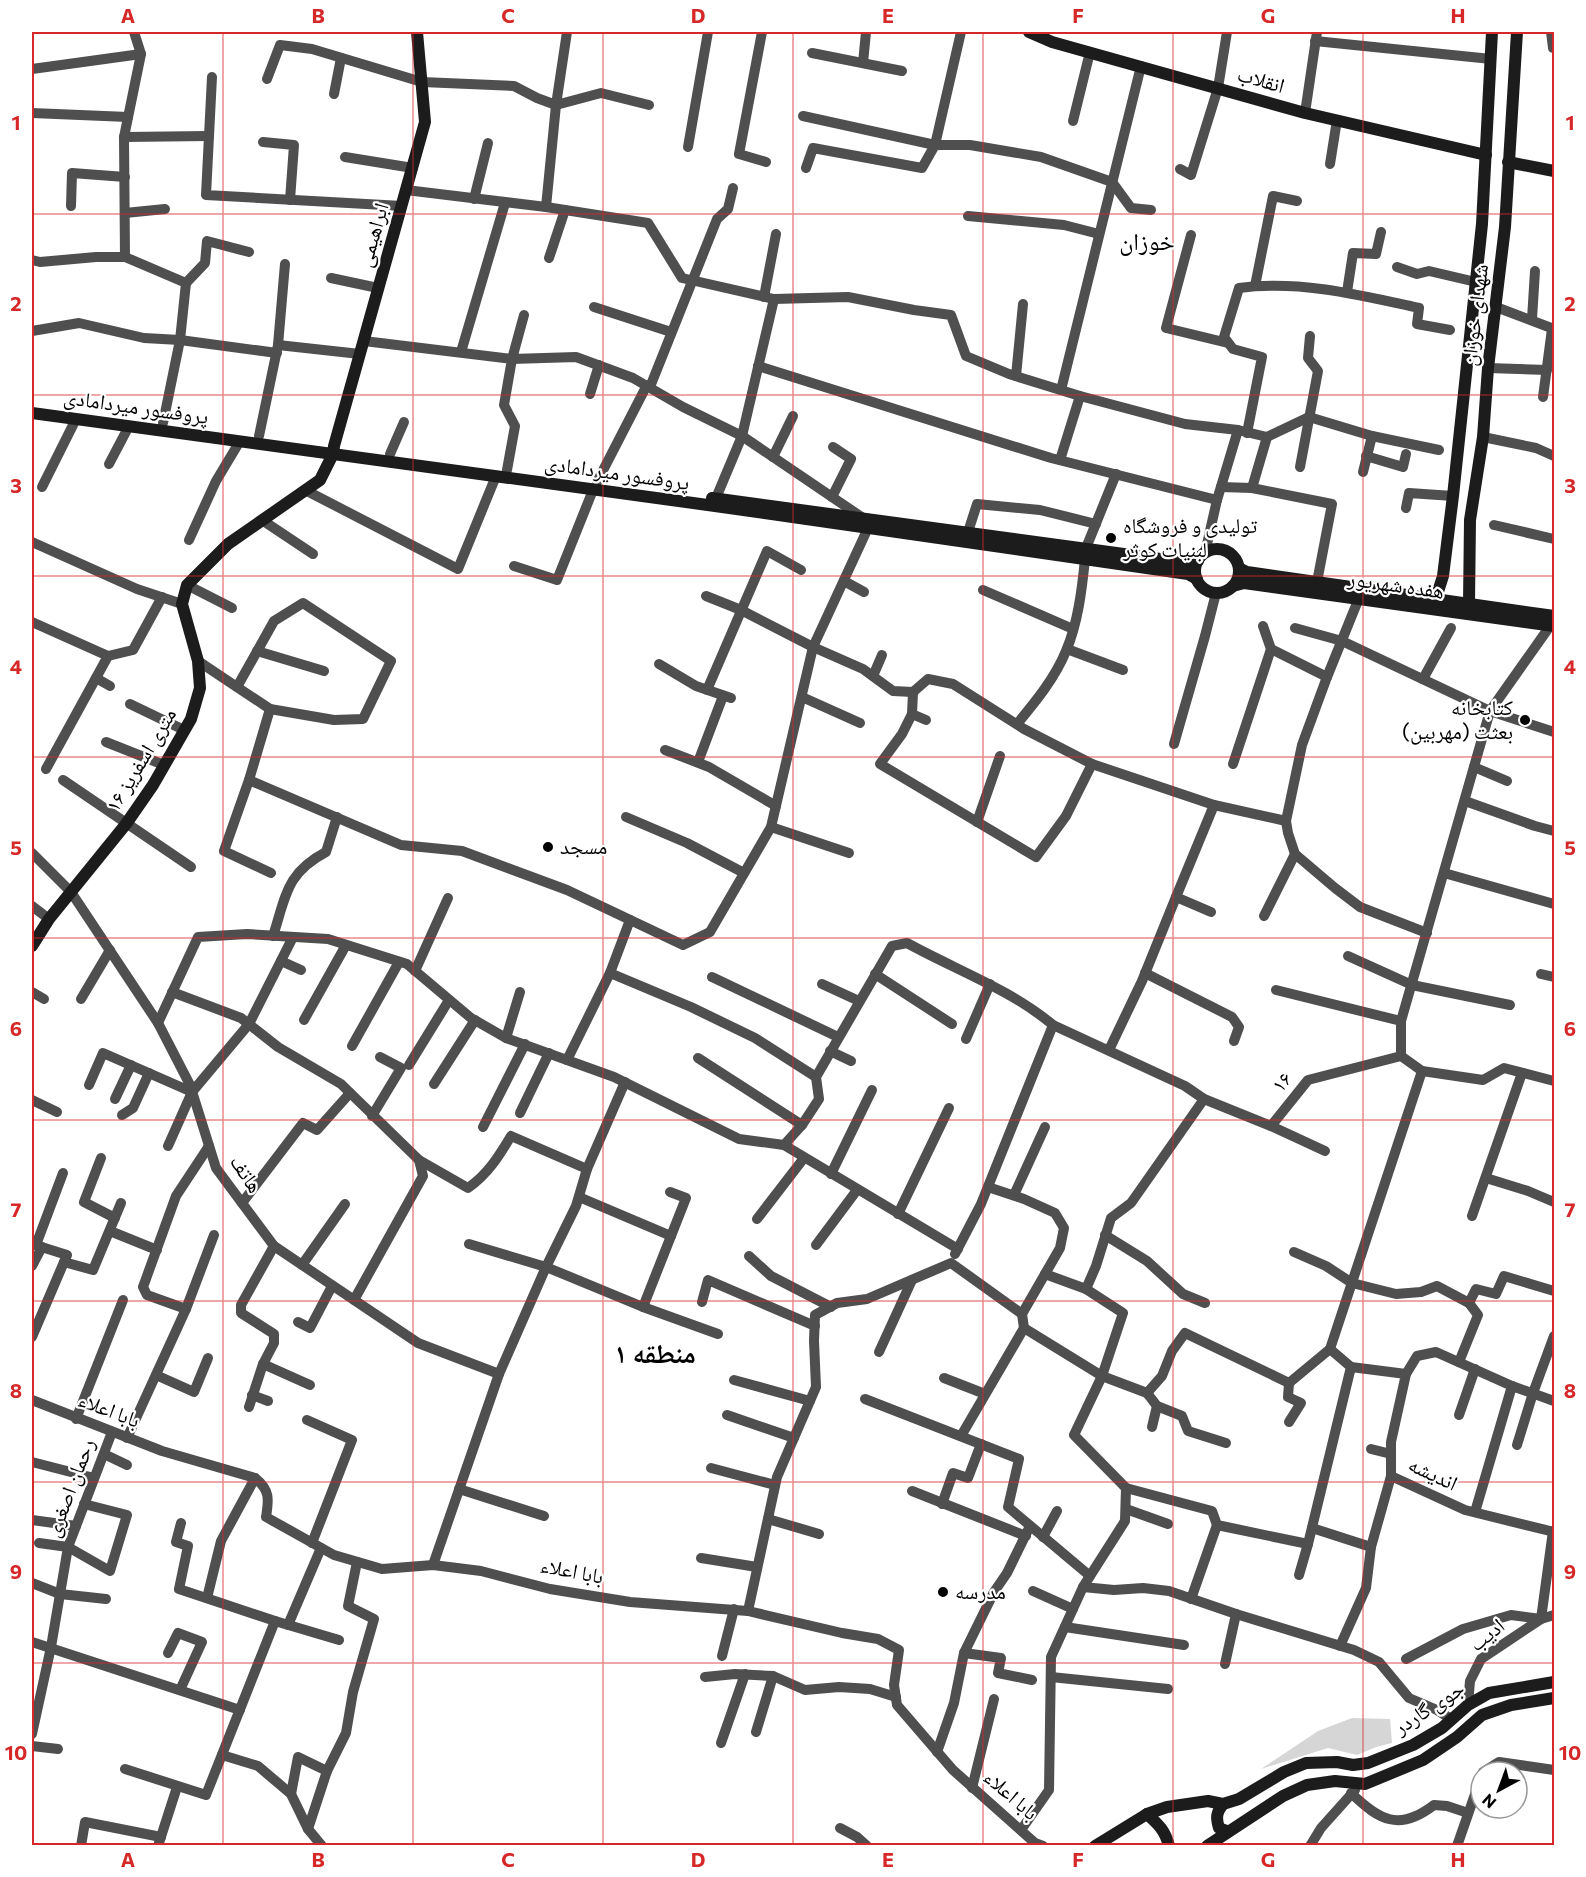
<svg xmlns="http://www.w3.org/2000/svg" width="1586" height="1877" font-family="Commissioner,'Noto Naskh Arabic',sans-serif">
<rect width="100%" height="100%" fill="#fff"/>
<!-- green -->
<polygon fill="#d6d6d6" points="1352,1718 1390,1719 1392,1743 1376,1747 1357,1755 1328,1748 1261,1769 1318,1731"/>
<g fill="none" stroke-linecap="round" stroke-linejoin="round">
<!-- street -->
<g stroke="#4f4f4f" stroke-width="10">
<polyline points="762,32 739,154 766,162"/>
<polyline points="1551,32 1553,48 1554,48"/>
<polyline points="1315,41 1491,59"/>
<polyline points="812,53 902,71"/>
<polyline points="863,63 866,32"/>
<polyline points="32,69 141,54"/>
<polyline points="212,77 206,195 402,206"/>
<polyline points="267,79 280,45 312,49 422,82 514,86 537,98 556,105 601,93 649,105"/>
<polyline points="334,94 341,58"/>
<polyline points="32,113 128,117"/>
<polyline points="1305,113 1317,32"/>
<polyline points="803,116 935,145 961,32"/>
<polyline points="1073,121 1090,52"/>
<polyline points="124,137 209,136"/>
<polyline points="263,142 294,145 290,200"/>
<polyline points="688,147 708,32"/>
<polyline points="345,157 413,168"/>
<polyline points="1330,164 1337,120"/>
<polyline points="806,168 813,148 922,168 935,145 970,145 1041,157 1112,182 1131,208 1151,210"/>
<polyline points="1180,169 1191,175 1218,88 1227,32"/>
<polyline points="406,190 546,207 648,223 682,278 774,299 848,297 914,310 951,315 966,356 1009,374 1080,396 1185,424 1238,430 1267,437 1309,417 1372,436 1439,450"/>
<polyline points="474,199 488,143"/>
<polyline points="71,206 72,173 125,177"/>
<polyline points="546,207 556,105 567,32"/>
<polyline points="125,213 165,209"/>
<polyline points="968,216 1064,225 1099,234"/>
<polyline points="1191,235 1166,328 1228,343"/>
<polyline points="125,257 124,137 141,54 134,32"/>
<polyline points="549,258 565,210"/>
<polyline points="32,260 40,262 96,257 125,257 186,283 180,340 163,423"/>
<polyline points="1397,267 1417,274 1429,271 1476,282"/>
<polyline points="331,278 378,288"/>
<polyline points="186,283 205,263 207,241 249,252"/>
<polyline points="1255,286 1273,196 1297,201"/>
<polyline points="1347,292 1353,253 1376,254 1381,232"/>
<polyline points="764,297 776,234"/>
<polyline points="594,307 671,332"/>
<polyline points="1496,307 1554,329"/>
<polyline points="524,315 512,359 576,357 633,378 683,407 742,436 863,518"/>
<polyline points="1532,319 1535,271"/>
<polyline points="32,331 79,323 144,338 180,340 277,353"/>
<polyline points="364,341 512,359 504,405 515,426 507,470"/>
<polyline points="278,345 285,264"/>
<polyline points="461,352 505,203"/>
<polyline points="758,366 1051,458 1217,500 1238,430"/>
<polyline points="1488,368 1547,370"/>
<polyline points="1016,376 1023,304"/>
<polyline points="650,387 717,219 728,209 733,188"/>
<polyline points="1061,390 1141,66"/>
<polyline points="590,394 599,365"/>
<polyline points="1543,397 1552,329"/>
<path d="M 1247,433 L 1262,357 L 1233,349 L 1224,337 L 1239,288 C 1300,280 1360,295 1419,308 L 1417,324 L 1450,330"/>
<polyline points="259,436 278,345 360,354"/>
<polyline points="1483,437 1536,448 1554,456"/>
<polyline points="390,454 404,422"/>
<polyline points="1366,456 1403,467 1406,454"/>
<polyline points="773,457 793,416"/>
<polyline points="1060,460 1080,396"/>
<polyline points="109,464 129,426"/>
<polyline points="1300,467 1318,371 1308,358 1310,336"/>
<polyline points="1363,472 1372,436"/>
<polyline points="597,482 647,385"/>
<polyline points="42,487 76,419"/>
<polyline points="1221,487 1252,488 1332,504 1317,582"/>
<polyline points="1252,488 1267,437"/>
<polyline points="305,490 458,569 496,476"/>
<polyline points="832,497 851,459 833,447"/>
<polyline points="716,498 742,436 774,299"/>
<polyline points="1406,508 1409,493 1453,496"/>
<polyline points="262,520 313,554"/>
<polyline points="1494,525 1554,539"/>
<polyline points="968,532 977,504 1040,510 1096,524"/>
<polyline points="189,540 216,481 240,441"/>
<polyline points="32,542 137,589 182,604"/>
<polyline points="1086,548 1116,474"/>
<polyline points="1205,553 1217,500"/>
<polyline points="514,566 557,580 593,490"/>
<polyline points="844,581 864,592"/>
<polyline points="187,585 232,608"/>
<polyline points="983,590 1073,629"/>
<polyline points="706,596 741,610 813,647 863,669 893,691 913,692 928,679 953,684 1024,729 1092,764 1214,805 1286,821"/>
<polyline points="1359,598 1327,677 1302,745 1286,821 1288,833 1295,854 1335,888 1360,907 1427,933"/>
<polyline points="32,622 108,656 46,769"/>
<polyline points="1263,626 1271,649 1327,677"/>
<polyline points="1295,628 1342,641 1490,711 1554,732"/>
<polyline points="1067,649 1123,670"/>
<polyline points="257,651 324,671"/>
<polyline points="108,656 133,650 162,597"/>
<polyline points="198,661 270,709 249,780 401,845 462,851 567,890 683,945 710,932 771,827 813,647 868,528"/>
<polyline points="659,664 696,686 731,698"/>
<polyline points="873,676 882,655"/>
<polyline points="96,678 110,686"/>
<polyline points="1423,679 1451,628"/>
<polyline points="237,687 274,621 303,603 391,661 363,719 334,720 270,709"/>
<polyline points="707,690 767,551 801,570"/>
<polyline points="913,692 912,714 902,734 880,764 1036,857 1066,816 1092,764"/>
<polyline points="802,697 860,723"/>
<polyline points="130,704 184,730"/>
<polyline points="912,714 926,720"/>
<path d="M 1017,724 C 1036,701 1055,678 1066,651 C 1078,623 1082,589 1085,559"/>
<polyline points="106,742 164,765"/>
<polyline points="1174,744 1205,636 1216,593"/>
<polyline points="665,750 709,767 776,806"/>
<polyline points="698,762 723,696"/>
<polyline points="1233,764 1271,649"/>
<polyline points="1474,767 1507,781"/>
<polyline points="63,780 191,867"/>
<polyline points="249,780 224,851 271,873"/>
<polyline points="1465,801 1535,826 1554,831"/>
<polyline points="626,817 687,843 744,873"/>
<polyline points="977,822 1000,756"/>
<polyline points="771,827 849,853"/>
<polyline points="32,853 71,892 158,1023 190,1085 216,1168 274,1246 418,1343 499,1374"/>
<polyline points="1444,873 1554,904"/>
<polyline points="1176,897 1214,805"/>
<polyline points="32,906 49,919"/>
<polyline points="1264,916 1295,854"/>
<path d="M 273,936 C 286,896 286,873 326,852 L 337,817"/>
<polyline points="1348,956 1412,985 1510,1005"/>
<polyline points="281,961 301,970"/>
<polyline points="415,971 448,898"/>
<polyline points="610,973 691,1007 755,1038 816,1077"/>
<polyline points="1145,973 1232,1017 1239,1027 1234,1041"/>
<polyline points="875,974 952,1024"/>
<polyline points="1541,974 1554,977"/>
<polyline points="712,977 838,1037"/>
<polyline points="822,984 859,1001"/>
<polyline points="1276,990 1401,1021"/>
<polyline points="32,992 44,999"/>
<polyline points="172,992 241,1018 278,1047 341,1084 419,1160 423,1176 354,1300"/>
<polyline points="81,999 110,950"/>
<polyline points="304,1020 346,945"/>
<polyline points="158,1023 198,937 247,934 328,939 407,964 471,1018 506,1038 614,1077 739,1139 784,1145 958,1249"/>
<polyline points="506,1038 520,992"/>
<polyline points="966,1039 990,984"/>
<polyline points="352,1046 399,962"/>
<polyline points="1109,1050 1142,981 1176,897 1211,912"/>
<polyline points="830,1051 851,1061"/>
<polyline points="698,1058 802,1125"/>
<polyline points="567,1060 610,973 630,920"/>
<polyline points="409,1065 449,1000"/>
<polyline points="1422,1071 1483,1080 1504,1068 1554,1081"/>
<polyline points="434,1084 475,1020"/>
<polyline points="89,1085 103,1053 192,1092"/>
<polyline points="115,1099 131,1065"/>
<polyline points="1204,1099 1131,1203 1111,1218 1096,1266 1086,1289 1123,1313 1102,1376 1147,1393 1162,1376 1172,1351 1185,1333 1289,1383 1330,1349"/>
<polyline points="32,1100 57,1112"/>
<polyline points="520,1113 549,1053"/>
<polyline points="122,1115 133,1108 149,1073"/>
<polyline points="372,1116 401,1068 380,1057"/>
<polyline points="1271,1126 1325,1151"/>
<polyline points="483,1127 525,1044"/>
<path d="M 784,1145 L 802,1125 L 819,1099 L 816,1077 L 892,946 L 907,943 C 956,970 1010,989 1053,1025"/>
<polyline points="168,1146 192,1092 249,1024 293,937"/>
<polyline points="101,1158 84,1202 115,1218"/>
<path d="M 419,1160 L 468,1188 C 488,1174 499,1156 511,1136 L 587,1169"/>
<polyline points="831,1174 872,1090"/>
<polyline points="1486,1178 1528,1191 1554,1202"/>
<polyline points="988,1187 1024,1199 1055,1213 1064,1228 1060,1248 1022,1314"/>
<polyline points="1014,1195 1045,1127"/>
<polyline points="579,1197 671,1236"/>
<polyline points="242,1203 303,1123 317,1130 350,1093"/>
<polyline points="898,1214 949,1108"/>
<polyline points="1472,1216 1522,1073"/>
<polyline points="757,1219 804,1158"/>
<polyline points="110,1231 157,1250"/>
<polyline points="1105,1235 1147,1261 1183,1294 1205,1303"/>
<polyline points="32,1244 67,1255 32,1337"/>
<polyline points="469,1244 546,1267 643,1307 718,1334"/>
<polyline points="36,1245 63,1173"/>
<polyline points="816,1245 857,1190"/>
<polyline points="1294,1252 1326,1266 1352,1283 1396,1294 1421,1292 1437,1286 1469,1303 1478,1315 1459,1362"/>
<polyline points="955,1254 981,1204 1053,1025 1185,1086 1204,1099 1271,1126 1308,1080 1401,1056"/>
<polyline points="749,1256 771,1276 831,1307"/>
<polyline points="64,1262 93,1270 121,1203"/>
<polyline points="302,1265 345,1204"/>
<polyline points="32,1266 42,1247"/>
<polyline points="1045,1274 1086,1289"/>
<polyline points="702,1302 708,1280 815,1326"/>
<polyline points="1469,1303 1476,1289 1496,1294 1504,1276 1554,1291"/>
<polyline points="643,1307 686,1198 670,1192"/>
<polyline points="186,1309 147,1295 143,1287 176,1196 209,1146"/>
<polyline points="298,1322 310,1328 332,1286"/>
<polyline points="879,1352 912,1280"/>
<polyline points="263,1364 310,1385"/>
<polyline points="1351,1367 1406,1374 1391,1442 1391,1476"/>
<polyline points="1406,1374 1417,1356 1436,1352 1512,1386"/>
<polyline points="156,1375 194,1392 208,1358"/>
<polyline points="944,1378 985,1394"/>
<polyline points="734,1380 810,1401"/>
<polyline points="1289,1383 1288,1397 1301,1403 1289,1422"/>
<polyline points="1147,1393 1157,1406 1182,1416 1188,1431 1226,1443"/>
<polyline points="252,1395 268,1401"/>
<polyline points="865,1399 1019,1459 1008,1507 1090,1576"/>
<path d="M 32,1400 L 162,1451 L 255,1478 C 270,1490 269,1499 266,1517 L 334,1555 L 382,1569 L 433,1565 L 481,1571 L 550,1589 L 630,1602 L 748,1611 L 842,1633 L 878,1639 L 899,1650 L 894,1685 L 897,1705 L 953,1770 L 1035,1843 L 1043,1846"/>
<polyline points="249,1407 263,1364 274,1343 274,1334 241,1313 241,1305 274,1246"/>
<polyline points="727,1415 794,1438"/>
<polyline points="1459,1415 1475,1369"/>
<polyline points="76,1419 123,1300"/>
<polyline points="307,1420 352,1440 312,1543"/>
<polyline points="1152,1427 1157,1406"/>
<polyline points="961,1436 1024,1328"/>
<polyline points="127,1438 186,1309 214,1235"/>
<polyline points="1517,1445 1533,1393 1554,1336"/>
<polyline points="1371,1449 1391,1454"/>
<polyline points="104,1454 127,1465"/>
<polyline points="32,1462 94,1478"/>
<polyline points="711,1468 775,1485"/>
<polyline points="459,1489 544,1516"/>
<polyline points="912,1491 1026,1536"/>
<polyline points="942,1504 953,1473 968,1478 981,1444"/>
<polyline points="1126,1509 1168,1524"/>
<polyline points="1475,1512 1512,1386 1554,1401"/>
<polyline points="768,1519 819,1534"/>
<polyline points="32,1520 76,1526"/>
<polyline points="181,1523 176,1542 188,1546 179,1589 275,1621 339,1640"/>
<polyline points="1312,1528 1371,1547 1391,1476 1465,1510 1554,1532"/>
<polyline points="1043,1537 1057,1511"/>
<polyline points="39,1543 68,1547 110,1571 127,1515 84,1504"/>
<polyline points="701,1558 757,1567"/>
<polyline points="433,1565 499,1374 546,1267 576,1206 587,1169 625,1082"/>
<polyline points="1299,1575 1308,1544"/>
<polyline points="32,1583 60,1594 106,1599"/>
<polyline points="1083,1587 1114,1590 1143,1588 1169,1591 1236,1614 1354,1650 1379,1662 1409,1698 1437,1710 1451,1719"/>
<polyline points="1033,1591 1073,1609"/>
<polyline points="207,1598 221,1541 255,1478"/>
<polyline points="1191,1599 1217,1525"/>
<polyline points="748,1611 777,1477 816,1387 814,1341 815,1315 837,1303 867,1299 951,1263 1022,1314 1024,1328 1102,1376 1074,1435 1126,1488 1212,1511 1217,1525 1308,1544 1351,1367 1330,1349 1422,1071 1401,1056 1401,1021 1490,711 1550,626"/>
<polyline points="288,1625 321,1548"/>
<polyline points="1065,1627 1184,1645"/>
<polyline points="32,1642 240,1710"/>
<polyline points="1340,1646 1366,1588 1371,1547"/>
<polyline points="168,1653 178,1633 202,1642 180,1690"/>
<polyline points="964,1653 1001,1658 998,1673 1032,1680"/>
<polyline points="722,1656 734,1609"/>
<polyline points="1406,1659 1463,1629 1511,1615 1541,1619 1553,1531"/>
<polyline points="1225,1664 1236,1614"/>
<polyline points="705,1677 735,1674 773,1676 805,1690 839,1687 870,1689 896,1697"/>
<polyline points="1051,1677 1168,1689"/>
<polyline points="1468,1705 1470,1681 1481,1659 1541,1619 1554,1615"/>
<polyline points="756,1732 773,1676"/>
<polyline points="32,1734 51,1647 68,1547 112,1432"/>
<polyline points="721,1743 745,1674"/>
<polyline points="32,1746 58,1749"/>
<polyline points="937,1752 954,1703 964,1653 994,1592 1007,1573 1030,1526"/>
<polyline points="222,1755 258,1766 291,1794 308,1829 322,1846"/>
<polyline points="125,1769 206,1795 275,1621"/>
<polyline points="1483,1772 1499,1762 1554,1770"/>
<polyline points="972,1788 994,1699"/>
<path d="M 1351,1793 C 1379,1820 1399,1832 1434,1805 L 1447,1806 L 1468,1813"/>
<polyline points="291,1794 298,1757 327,1771"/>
<polyline points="840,1828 857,1837 867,1846"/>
<polyline points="308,1829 327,1771 346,1733 353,1692 374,1619 348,1606 357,1562"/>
<polyline points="1021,1830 1049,1790 1051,1657 1083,1587 1125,1521 1126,1488"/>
<polyline points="81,1846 85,1822 161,1837"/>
<polyline points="158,1846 177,1787"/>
<polyline points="1310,1846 1321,1828 1355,1790"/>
<polyline points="1457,1846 1481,1777"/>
</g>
<!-- secondary -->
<g stroke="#1c1c1c" stroke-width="12">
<polyline points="1029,32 1052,42 1305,113 1486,155"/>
<polyline points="1508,162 1554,171"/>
<polyline points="32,413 715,506 1188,574 1197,579"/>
<polyline points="712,498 1190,563 1198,561"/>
<circle cx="1217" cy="571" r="22"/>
<polyline points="1239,568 1247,572 1554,616"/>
<polyline points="1233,586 1244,583 1554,626"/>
<polyline points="1436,598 1443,576 1453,496 1482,224 1492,32"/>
<polyline points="1469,603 1470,520 1483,437 1488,368 1505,227 1517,32"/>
<polyline points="32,946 49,919 126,824 153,785 191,719 200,688 198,661 182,604 187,585 228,544 320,480 333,454 334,446 425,122 417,32"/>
<path d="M 1223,1804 C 1216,1813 1216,1818 1219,1828 L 1227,1831"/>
<path d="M 1147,1814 C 1158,1824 1165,1830 1169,1846"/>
<polyline points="1095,1846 1147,1814 1167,1807 1208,1801 1223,1804 1239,1799 1284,1772 1306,1763 1337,1762 1353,1765 1368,1763 1413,1745 1442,1728 1468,1705 1489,1693 1554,1682"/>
<polyline points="1207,1846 1283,1796 1307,1785 1335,1781 1365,1784 1423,1760 1457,1737 1482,1715 1511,1705 1554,1698"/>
</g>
</g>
<!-- grid -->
<path fill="none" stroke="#d62828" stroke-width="1.5" stroke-opacity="0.55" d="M 223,32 L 223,1846M 413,32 L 413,1846M 603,32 L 603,1846M 793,32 L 793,1846M 983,32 L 983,1846M 1173,32 L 1173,1846M 1363,32 L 1363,1846M 32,214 L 1554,214M 32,395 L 1554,395M 32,576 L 1554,576M 32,757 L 1554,757M 32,938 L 1554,938M 32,1120 L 1554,1120M 32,1301 L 1554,1301M 32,1482 L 1554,1482M 32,1663 L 1554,1663"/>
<!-- markers -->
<g fill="#000" stroke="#fff" stroke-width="2">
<circle cx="1111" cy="538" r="6"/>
<circle cx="1525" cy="720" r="6"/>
<circle cx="548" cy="847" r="6"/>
<circle cx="943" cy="1592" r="6"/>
</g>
<g text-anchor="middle" stroke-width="4.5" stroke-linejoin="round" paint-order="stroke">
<!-- street labels -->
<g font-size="21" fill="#000" stroke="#fff">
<text transform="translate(1261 80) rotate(16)" y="7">انقلاب</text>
<text transform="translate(373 235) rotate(-74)" y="7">ابراهیمی</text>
<text transform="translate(1475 315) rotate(-83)" y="7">شهدای خوزان</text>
<text transform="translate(136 407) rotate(8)" y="7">پروفسور میردامادی</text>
<text transform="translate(617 473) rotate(8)" y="7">پروفسور میردامادی</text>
<text transform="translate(1396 585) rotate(8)" y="7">هفده شهریور</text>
<text transform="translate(141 760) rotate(-59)" y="7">۱۶ متری اسفریز</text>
<text transform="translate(1282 1082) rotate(-50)" y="7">۱۶</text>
<text transform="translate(246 1174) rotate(56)" y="7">هاتف</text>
<text transform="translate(109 1410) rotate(21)" y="7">بابا اعلاء</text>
<text transform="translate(1433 1474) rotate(25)" y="7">اندیشه</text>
<text transform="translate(70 1488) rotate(-69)" y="7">رحمان اصغری</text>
<text transform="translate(572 1571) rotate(11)" y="7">بابا اعلاء</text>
<text transform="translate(1487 1635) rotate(-39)" y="7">ادیب</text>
<text transform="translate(1429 1708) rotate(-33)" y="7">جوی گاردر</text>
<text transform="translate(1011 1795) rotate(41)" y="7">بابا اعلاء</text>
</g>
<!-- poi labels -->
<g font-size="21" fill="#000" stroke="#fff" text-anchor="start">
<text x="1123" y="533">تولیدی و فروشگاه<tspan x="1123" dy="24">لبنیات کوثر</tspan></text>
<text x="1513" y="715" text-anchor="end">کتابخانه<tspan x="1513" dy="24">بعثت (مهربین)</tspan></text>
<text x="560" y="854">مسجد</text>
<text x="955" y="1599">مدرسه</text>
</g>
<!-- quarter labels -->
<g font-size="24" fill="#000" stroke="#fff">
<text x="1147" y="250">خوزان</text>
</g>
<!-- district labels -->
<g font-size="27" font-weight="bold" fill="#000" stroke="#fff">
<text x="655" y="1363">منطقه ۱</text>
</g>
</g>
<!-- border -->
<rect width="1586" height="1877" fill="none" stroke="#ffffff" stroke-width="66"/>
<!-- north arrow -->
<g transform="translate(1499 1790) rotate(221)"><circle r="28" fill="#ffffff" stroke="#999999" stroke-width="1.5"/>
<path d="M0-4.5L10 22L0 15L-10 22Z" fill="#000000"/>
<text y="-9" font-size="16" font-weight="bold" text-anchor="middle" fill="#000000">N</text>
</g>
<rect x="33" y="33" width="1520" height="1811" fill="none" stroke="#d62828" stroke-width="2"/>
<g font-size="20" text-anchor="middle" font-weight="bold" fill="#d62828">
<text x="128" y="23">A</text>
<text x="318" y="23">B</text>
<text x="508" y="23">C</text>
<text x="698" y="23">D</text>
<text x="888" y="23">E</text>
<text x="1078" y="23">F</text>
<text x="1268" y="23">G</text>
<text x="1458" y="23">H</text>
<text x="16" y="130">1</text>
<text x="1570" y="130">1</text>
<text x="16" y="311">2</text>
<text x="1570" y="311">2</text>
<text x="16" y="493">3</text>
<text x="1570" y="493">3</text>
<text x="16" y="674">4</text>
<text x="1570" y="674">4</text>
<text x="16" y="855">5</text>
<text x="1570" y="855">5</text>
<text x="16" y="1036">6</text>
<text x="1570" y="1036">6</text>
<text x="16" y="1217">7</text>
<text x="1570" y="1217">7</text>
<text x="16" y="1398">8</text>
<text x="1570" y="1398">8</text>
<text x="16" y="1579">9</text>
<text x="1570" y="1579">9</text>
<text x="16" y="1760">10</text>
<text x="1570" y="1760">10</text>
<text x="128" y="1867">A</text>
<text x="318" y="1867">B</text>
<text x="508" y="1867">C</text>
<text x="698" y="1867">D</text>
<text x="888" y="1867">E</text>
<text x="1078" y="1867">F</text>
<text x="1268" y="1867">G</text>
<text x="1458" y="1867">H</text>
</g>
</svg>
